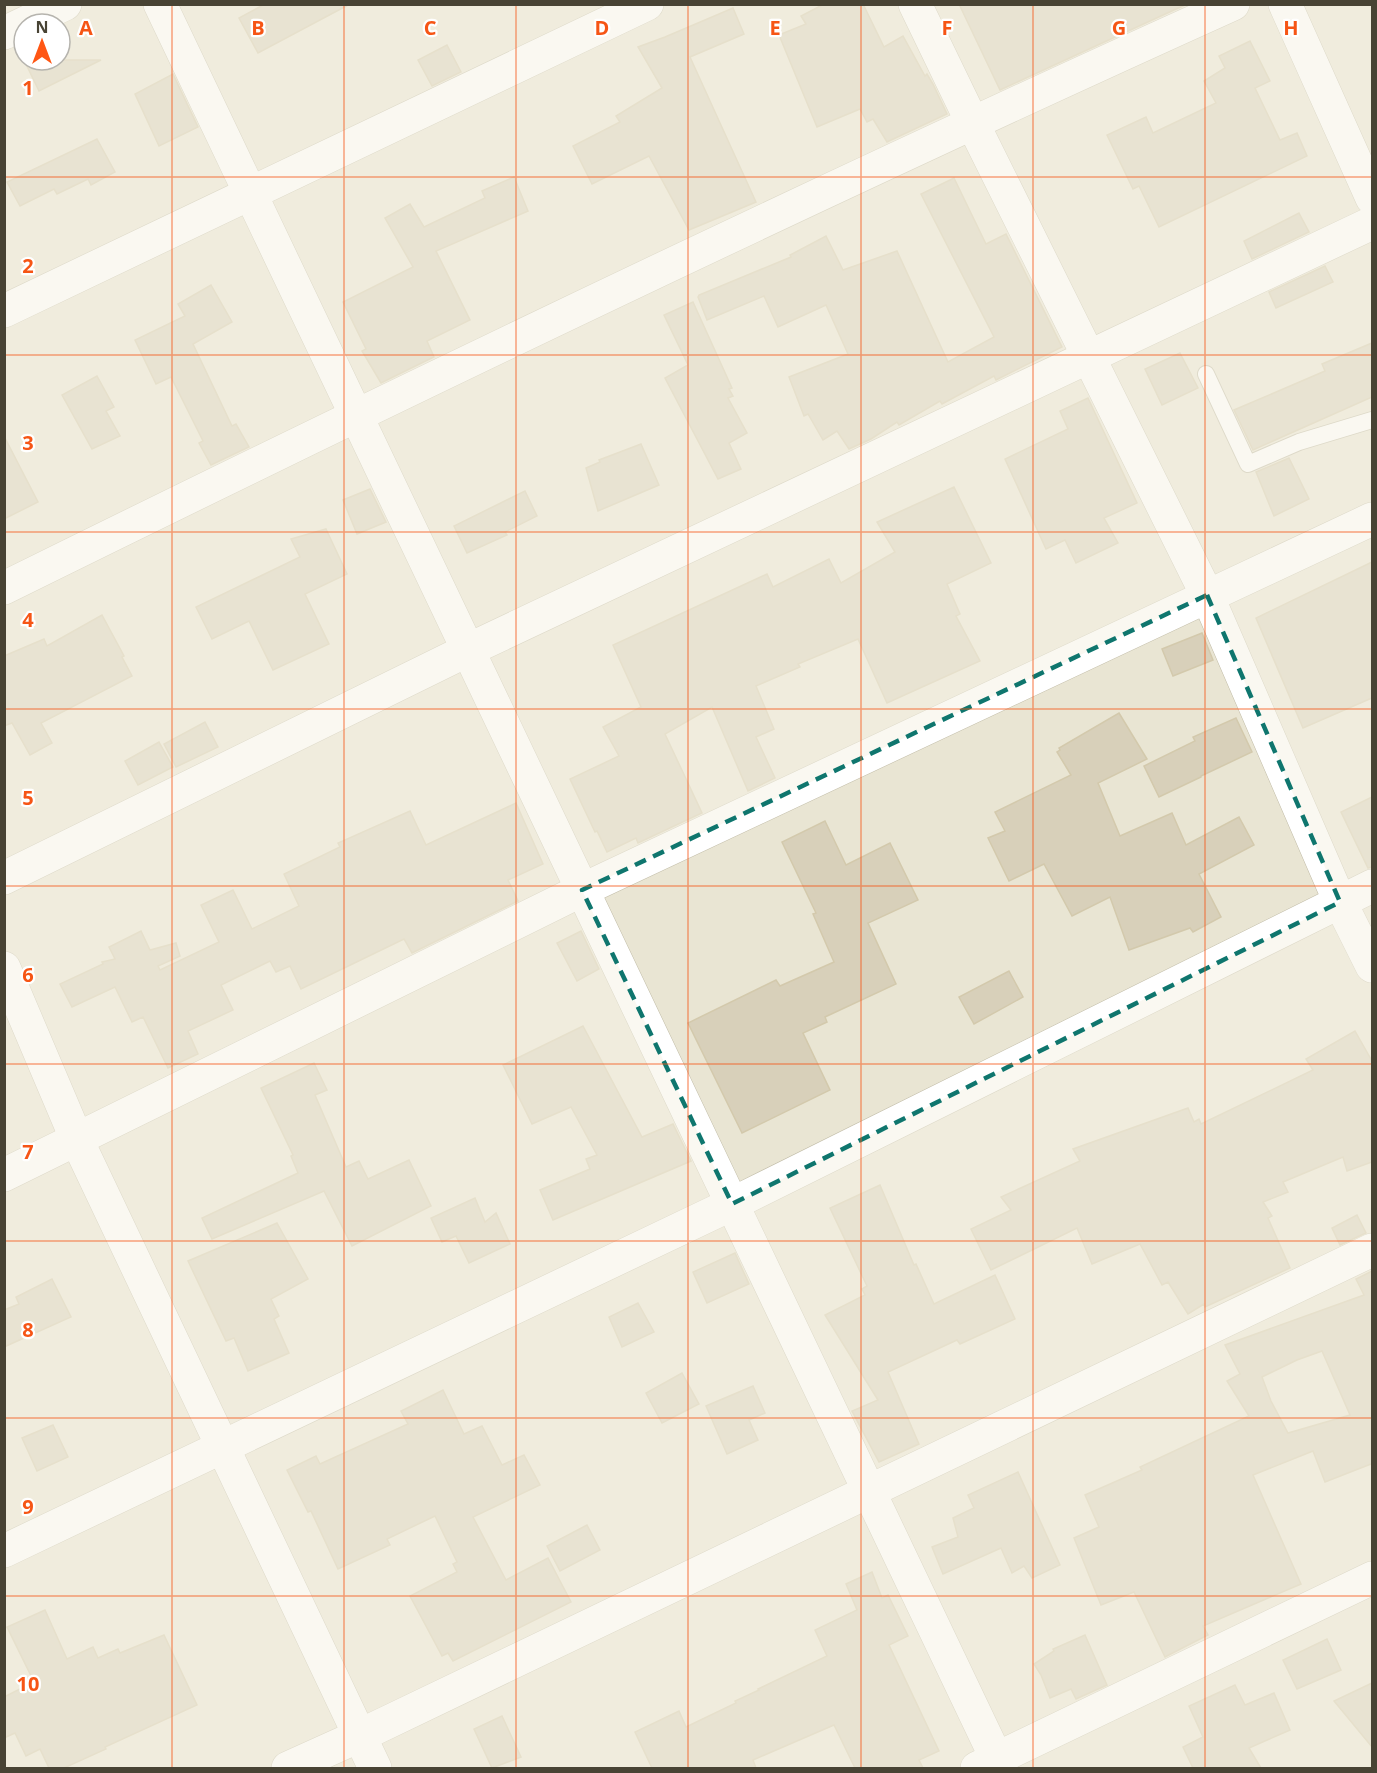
<svg xmlns="http://www.w3.org/2000/svg" width="1377" height="1773" font-family="'Open Sans',sans-serif">
<rect width="100%" height="100%" fill="#f5f2e6"/>
<!-- residential -->
<path fill="#e9e5d3" fill-rule="evenodd" d="M 5,5 L 1372,5 L 1372,1768 L 5,1768 ZM 24,24 L 60,24 L 60,60 L 24,60 Z"/>
<!-- building -->
<g fill="#d8d0ba" stroke="#d3c9ac" stroke-width="1.5" fill-rule="evenodd">
<polygon points="265,4 350,4 258,53 239,18"/>
<polygon points="824,4 863,4 884,47 903,36 925,76 927,74 933,84 947,114 887,142 873,119 867,122 860,109 817,127 779,35 806,24 801,16"/>
<polygon points="959,4 1187,4 1000,90"/>
<polygon points="733,8 744,34 690,57 756,202 689,230 649,156 592,184 573,146 620,122 616,116 662,88 638,47 665,37"/>
<polygon points="1250,41 1270,81 1255,88 1280,140 1297,133 1307,156 1159,227 1139,186 1133,189 1107,135 1146,117 1153,133 1216,103 1204,81 1225,68 1219,56"/>
<polygon points="447,45 461,72 432,86 418,60"/>
<polygon points="24,60 101,60 39,91"/>
<polygon points="173,74 198,127 159,146 135,94"/>
<polygon points="97,139 115,172 91,185 88,179 57,194 54,189 20,206 7,182"/>
<polygon points="514,177 528,211 436,251 470,320 427,341 434,357 381,383 362,351 366,349 343,302 413,267 385,218 410,204 424,227 485,198 482,191"/>
<polygon points="954,178 986,244 1006,234 1062,347 996,380 994,376 942,404 940,401 899,425 897,422 871,439 849,449 837,431 823,440 808,414 804,416 789,377 848,354 826,305 778,327 764,296 707,320 698,297 699,295 791,257 790,255 826,236 843,270 897,251 948,362 994,337 921,194"/>
<polygon points="1299,213 1309,232 1252,259 1244,241"/>
<polygon points="1325,266 1333,282 1276,308 1269,292"/>
<polygon points="211,285 232,322 193,344 232,426 236,424 249,447 211,465 199,443 203,441 171,377 156,384 135,340 185,316 178,304"/>
<polygon points="693,302 732,388 729,389 733,396 728,398 747,433 729,443 741,469 718,479 665,378 688,365 664,315"/>
<polygon points="1372,343 1372,397 1253,450 1234,410 1325,371 1322,364"/>
<polygon points="1180,353 1198,388 1162,405 1145,369"/>
<polygon points="97,376 114,407 106,411 120,436 92,449 62,395"/>
<polygon points="1088,398 1137,503 1104,518 1118,543 1076,563 1065,540 1046,549 1005,459 1068,429 1060,411"/>
<polygon points="4,436 38,502 4,519"/>
<polygon points="641,444 659,485 598,511 586,468 600,462 599,460"/>
<polygon points="1289,458 1309,499 1274,516 1256,472"/>
<polygon points="954,487 991,563 947,584 960,614 956,616 980,661 887,703 858,639 798,664 800,667 756,686 774,729 756,737 775,778 748,791 712,707 665,734 702,813 638,843 636,838 607,852 597,831 595,832 570,779 619,756 603,727 641,707 613,645 767,574 773,587 829,559 841,583 895,552 877,522"/>
<polygon points="370,489 386,522 357,534 343,500"/>
<polygon points="525,491 537,516 505,532 507,535 467,553 454,526"/>
<polygon points="326,529 347,574 305,594 329,644 273,670 249,621 212,639 196,607 300,557 291,539"/>
<polygon points="1372,562 1372,698 1303,728 1256,618"/>
<polygon points="102,615 124,656 122,657 132,676 41,723 52,743 30,755 12,723 4,726 4,656 44,639 47,646"/>
<polygon points="1202,633 1213,660 1173,676 1162,649"/>
<polygon points="1119,713 1147,759 1098,783 1120,836 1172,813 1186,845 1239,817 1254,845 1199,874 1221,917 1193,932 1190,928 1129,950 1110,897 1072,916 1044,864 1009,881 988,838 1005,831 995,812 1071,775 1057,752 1060,750 1059,748"/>
<polygon points="1236,718 1252,752 1201,776 1201,777 1159,797 1144,766 1195,741 1193,737"/>
<polygon points="205,722 218,747 176,767 164,744"/>
<polygon points="159,742 173,767 138,785 125,761"/>
<polygon points="1372,797 1372,867 1368,868 1341,812"/>
<polygon points="516,803 543,864 508,880 518,901 412,953 404,939 301,989 290,966 276,972 270,961 221,985 233,1010 188,1031 198,1054 168,1068 143,1017 132,1022 115,987 72,1007 60,984 103,964 102,962 115,959 109,947 141,931 150,950 176,943 180,956 158,966 160,970 219,942 201,905 233,890 252,929 299,906 284,874 340,847 338,843 410,811 426,845"/>
<polygon points="825,821 846,865 890,843 918,900 868,923 896,984 825,1017 827,1022 803,1033 830,1090 742,1133 688,1023 776,980 780,986 834,962 813,914 816,913 782,842"/>
<polygon points="581,931 599,969 577,981 557,943"/>
<polygon points="1009,971 1023,997 974,1024 959,997"/>
<polygon points="583,1026 642,1137 673,1124 691,1161 553,1220 540,1190 590,1169 586,1159 597,1155 571,1107 532,1124 503,1065"/>
<polygon points="1355,1031 1372,1061 1372,1162 1347,1171 1343,1157 1283,1182 1288,1192 1263,1202 1272,1216 1268,1218 1290,1268 1205,1307 1204,1304 1188,1314 1168,1282 1162,1285 1140,1244 1092,1264 1077,1228 991,1270 971,1229 1011,1210 1001,1197 1080,1161 1073,1149 1188,1108 1194,1122 1199,1119 1201,1124 1313,1070 1306,1059"/>
<polygon points="314,1063 327,1090 315,1095 346,1167 359,1161 368,1179 409,1160 431,1206 352,1246 324,1191 212,1239 202,1218 298,1173 291,1156 293,1155 261,1088"/>
<polygon points="880,1185 914,1265 916,1264 934,1304 995,1275 1015,1319 960,1344 957,1340 888,1372 919,1444 879,1462 852,1411 878,1400 825,1315 865,1295 862,1289 867,1286 830,1208"/>
<polygon points="475,1198 485,1222 496,1213 510,1244 469,1263 456,1236 442,1242 431,1218"/>
<polygon points="1357,1215 1366,1233 1340,1245 1332,1228"/>
<polygon points="277,1223 308,1279 271,1299 279,1316 274,1319 289,1353 248,1371 234,1338 226,1341 188,1261"/>
<polygon points="735,1253 749,1284 707,1303 693,1272"/>
<path d="M 1372,1271 L 1372,1466 L 1371,1464 L 1325,1482 L 1313,1451 L 1253,1475 L 1301,1584 L 1203,1626 L 1208,1635 L 1165,1657 L 1134,1592 L 1101,1605 L 1074,1538 L 1099,1527 L 1085,1495 L 1142,1470 L 1140,1467 L 1249,1416 L 1227,1381 L 1240,1374 L 1225,1345 L 1364,1295 L 1356,1279 ZM 1322,1351 L 1350,1415 L 1288,1433 L 1271,1401 L 1262,1377 L 1297,1360 Z"/>
<polygon points="52,1279 71,1317 4,1347 4,1310 19,1304 16,1297"/>
<polygon points="638,1303 654,1332 622,1347 609,1317"/>
<polygon points="682,1373 699,1404 662,1423 646,1393"/>
<polygon points="753,1386 765,1413 749,1420 758,1440 727,1454 706,1406"/>
<polygon points="443,1390 464,1434 482,1426 502,1465 524,1455 540,1485 473,1517 506,1580 548,1558 571,1602 453,1661 448,1653 442,1656 410,1596 457,1572 453,1564 457,1562 435,1516 387,1539 390,1545 338,1569 311,1511 308,1512 287,1470 316,1456 320,1464 408,1424 401,1411"/>
<polygon points="53,1425 68,1457 37,1471 22,1438"/>
<polygon points="1018,1472 1060,1565 1032,1578 1024,1566 1012,1573 1001,1548 943,1574 932,1547 958,1537 953,1518 974,1508 968,1495"/>
<polygon points="587,1525 600,1550 560,1571 547,1546"/>
<polygon points="872,1572 882,1598 888,1595 908,1636 889,1645 939,1751 919,1760 923,1768 855,1768 834,1725 753,1760 756,1768 652,1768 635,1732 679,1711 686,1727 736,1703 735,1701 759,1690 758,1689 827,1656 815,1630 857,1610 846,1584"/>
<polygon points="45,1610 67,1659 93,1647 98,1658 118,1649 120,1653 164,1635 197,1705 105,1747 106,1749 64,1768 49,1768 40,1749 26,1756 15,1733 4,1738 4,1697 34,1682 7,1627"/>
<polygon points="1085,1635 1107,1685 1076,1699 1071,1689 1050,1698 1041,1675 1034,1664 1054,1651 1053,1649"/>
<polygon points="1327,1639 1341,1670 1297,1689 1283,1660"/>
<polygon points="1372,1683 1372,1747 1334,1701"/>
<polygon points="1235,1685 1245,1705 1274,1693 1290,1730 1249,1748 1261,1768 1193,1768 1183,1747 1203,1737 1189,1706"/>
<polygon points="502,1716 521,1757 492,1768 474,1729"/>
</g>
<g fill="none" stroke-linecap="round" stroke-linejoin="round">
<defs>
<polyline id="service" points="1206,374 1248,464 1299,442 1372,420"/>
<g id="minor">
<polyline points="160,4 1001,1768"/>
<polyline points="915,4 972,122 1207,595 1340,902 1372,966"/>
<polyline points="1285,4 1372,198"/>
<polyline points="4,33 65,4"/>
<polyline points="4,311 647,4"/>
<path d="M 4,588 C 411,387 819,191 1233,4"/>
<polyline points="4,878 468,650 1372,223"/>
<polyline points="4,968 77,1140 375,1768"/>
<polyline points="4,1175 582,890 1372,519"/>
<polyline points="4,1551 732,1204 1372,886"/>
<polyline points="288,1768 359,1736 1372,1250"/>
<polyline points="977,1768 1372,1578"/>
</g>
</defs>
<!-- service casing -->
<use href="#service" stroke="#c1bca7" stroke-width="18"/>
<!-- minor casing -->
<use href="#minor" stroke="#c1bca7" stroke-width="34"/>
<!-- service -->
<use href="#service" stroke="#fff" stroke-width="16"/>
<!-- minor -->
<use href="#minor" stroke="#fff" stroke-width="33"/>
</g>
<!-- marked area -->
<path d="M0 0H1377V1773H0ZM 1207,595 L 1340,902 L 732,1204 L 582,890 Z" fill="#f5f2e6" fill-opacity=".55" fill-rule="evenodd"/>
<path fill="none" stroke="#0f766e" stroke-width="4.5" stroke-dasharray="12 8" stroke-linejoin="round" d="M 1207,595 L 1340,902 L 732,1204 L 582,890 Z"/>
<!-- grid -->
<path fill="none" stroke="#f65515" stroke-width="1.5" stroke-opacity="0.55" d="M 172,4 L 172,1768M 344,4 L 344,1768M 516,4 L 516,1768M 688,4 L 688,1768M 861,4 L 861,1768M 1033,4 L 1033,1768M 1205,4 L 1205,1768M 4,177 L 1372,177M 4,355 L 1372,355M 4,532 L 1372,532M 4,709 L 1372,709M 4,886 L 1372,886M 4,1064 L 1372,1064M 4,1241 L 1372,1241M 4,1418 L 1372,1418M 4,1596 L 1372,1596"/>
<g font-size="20" text-anchor="middle" font-weight="bold" fill="#f65515" stroke="#fff" stroke-width="4.5" stroke-linejoin="round" paint-order="stroke">
<text x="86" y="35">A</text>
<text x="258" y="35">B</text>
<text x="430" y="35">C</text>
<text x="602" y="35">D</text>
<text x="775" y="35">E</text>
<text x="947" y="35">F</text>
<text x="1119" y="35">G</text>
<text x="1291" y="35">H</text>
<text x="28" y="95">1</text>
<text x="28" y="273">2</text>
<text x="28" y="450">3</text>
<text x="28" y="627">4</text>
<text x="28" y="805">5</text>
<text x="28" y="982">6</text>
<text x="28" y="1159">7</text>
<text x="28" y="1337">8</text>
<text x="28" y="1514">9</text>
<text x="28" y="1691">10</text>
</g>
<!-- border -->
<rect width="1377" height="1773" fill="none" stroke="#484334" stroke-width="12"/>
<!-- north arrow -->
<g transform="translate(42 42)"><circle r="28" fill="#ffffff" stroke="#b6b4ae" stroke-width="1.5"/>
<path d="M0-4.5L10 22L0 15L-10 22Z" fill="#ff5613"/>
<text y="-9" font-size="16" font-weight="bold" text-anchor="middle" fill="#484334">N</text>
</g>
</svg>
